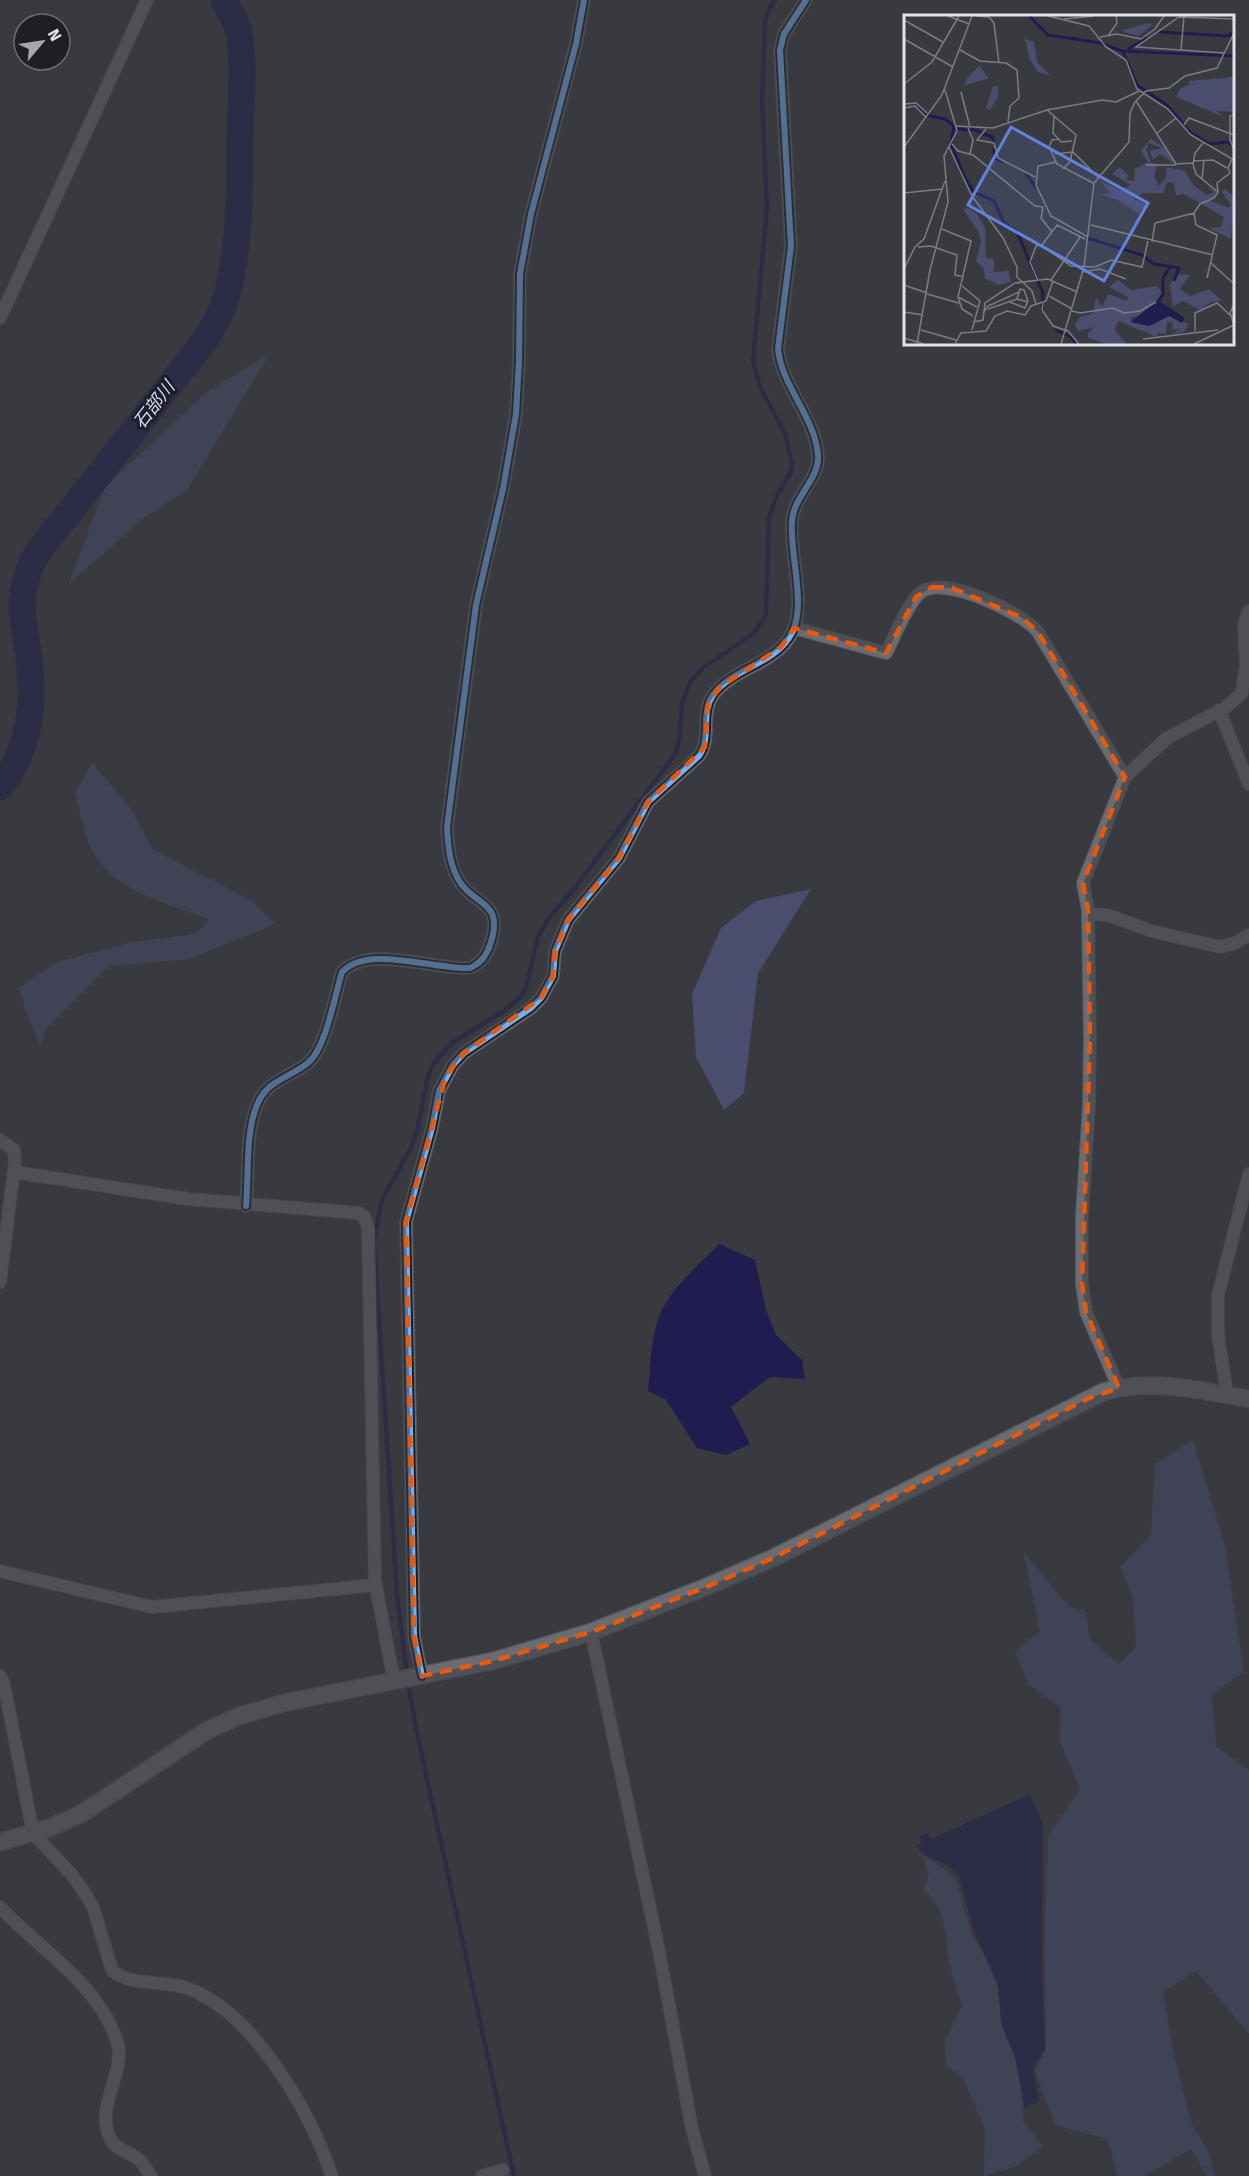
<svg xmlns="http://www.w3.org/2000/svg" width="1249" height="2176" font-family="'Fira Sans','Noto Sans JP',sans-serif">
<rect width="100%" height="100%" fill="#393a40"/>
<!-- green -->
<g fill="#4b4d6f">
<polygon points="270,353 187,490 141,520 68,585 105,487 207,392"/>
<path d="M 92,763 L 131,809 L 152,849 L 252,901 L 275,924 L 190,959 L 109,966 L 46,1029 L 40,1047 L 18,988 L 58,962 L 132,942 L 196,934 L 209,920 C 164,900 111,894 89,843 C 82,828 80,809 75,793 Z"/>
<polygon points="811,889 758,973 744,1093 724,1110 696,1057 692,994 721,928 756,901"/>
<polygon points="1193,1440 1225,1546 1244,1671 1212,1695 1216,1747 1249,1770 1249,2034 1196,1971 1163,1992 1173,2051 1191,2123 1208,2151 1215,2176 1207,2176 1191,2149 1144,2176 1117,2176 1108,2139 1055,2125 1035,2070 1046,2049 1045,1927 1048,1836 1080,1789 1059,1740 1061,1708 1028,1684 1015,1652 1040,1631 1023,1551 1069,1607 1085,1610 1090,1640 1119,1664 1136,1647 1133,1598 1120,1567 1151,1535 1155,1464"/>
<path d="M 922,1855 L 945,1869 L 956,1880 L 971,1933 L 1000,1983 L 1020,2066 L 1023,2121 L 1043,2146 L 1017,2166 L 984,2176 L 985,2129 L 964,2080 L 946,2065 L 945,2041 L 962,2006 C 958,1992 952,1976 949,1961 C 944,1931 948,1912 923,1889 L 929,1874 Z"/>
</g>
<!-- water -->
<g fill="#211c50">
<path d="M 719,1244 L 755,1260 L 766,1310 L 776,1335 L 802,1360 L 805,1379 L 770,1377 L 731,1407 L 750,1444 L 726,1455 L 697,1448 L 666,1400 L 648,1391 C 651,1366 650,1336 661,1312 C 673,1286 699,1265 719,1244 Z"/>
<polygon points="1030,1794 1043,1823 1042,1968 1045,2050 1033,2067 1039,2101 1025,2109 1015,2058 1001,2023 998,1986 973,1929 959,1876 947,1865 928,1857 916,1846 922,1842 919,1836 927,1833 931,1839"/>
</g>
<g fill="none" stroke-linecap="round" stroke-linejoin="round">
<!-- stream -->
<g stroke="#211c50" stroke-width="4.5">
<polyline points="407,1675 397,1596 374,1241 382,1199 411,1148 417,1131 428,1076 433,1064 453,1042 504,1011 520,997 526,988 538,936 549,918 577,885 675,754 679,741 682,704 690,682 704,667 753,634 766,615 769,517 777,495 791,472 792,463 785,434 760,387 753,361 767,208 762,100 765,22 768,11 775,0"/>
<polyline points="408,1683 417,1733 514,2176"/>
</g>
<!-- river -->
<path stroke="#211c50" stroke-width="27" d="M 0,787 C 32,746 35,701 28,651 C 26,636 22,621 22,606 C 22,587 29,569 37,553 L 203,343 C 213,328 222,313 227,294 C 241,243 239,187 240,134 C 241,103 244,69 240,38 C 238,24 230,12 224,0"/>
<defs>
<g id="street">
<polyline points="0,318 147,0"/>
<path d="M 794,628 L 886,653 C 894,638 908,602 921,592 C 944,575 1022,612 1038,632 L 1125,777"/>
<polyline points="1219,710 1249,784"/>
<polyline points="1088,914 1108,915 1151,931 1220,947 1235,943 1249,935"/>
<polyline points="0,1140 14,1150 15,1161 0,1282"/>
<polyline points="14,1172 188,1199 359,1213 364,1216 368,1227 375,1581 394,1681"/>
<path d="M 246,1206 C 249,1174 245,1134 257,1105 C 267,1079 291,1078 309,1062 C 326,1047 335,995 342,972 C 368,944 434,970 470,968 C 481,963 486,956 490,945 C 506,899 472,907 457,877 C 449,861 448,844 447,827 L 476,605 L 503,489 L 516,414 L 519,361 L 520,274 L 531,214 L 576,44 L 584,0"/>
<polyline points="1119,1388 1086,1312 1082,1284 1082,1216 1089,1105 1090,1038 1088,910 1083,883 1125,777 1167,738 1225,708 1242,693 1246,665 1244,625 1249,611"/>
<polyline points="1227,1395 1218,1334 1218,1295 1249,1174"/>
<polyline points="0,1571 152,1607 376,1585"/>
<polyline points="591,1632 659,1951 692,2129 705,2176"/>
<path d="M 0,1676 L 4,1684 L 33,1833 L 72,1875 L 84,1892 L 93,1907 L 112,1970 C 129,1987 165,1980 187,1988 C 254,2012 310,2112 332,2176"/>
<path d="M 422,1676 L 414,1636 L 406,1222 L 432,1128 L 439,1091 L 453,1065 L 464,1053 L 531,1008 L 541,998 L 553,976 L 555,951 L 568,920 L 619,858 L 648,802 L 699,756 C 712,738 700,714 713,695 C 732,669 771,665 789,638 C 809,610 789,555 792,521 C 794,495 820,479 818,455 C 815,417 782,387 778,349 L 791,246 L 780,50 L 784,34 L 806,0"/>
<path d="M 0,1907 C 39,1949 98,1983 117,2041 C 127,2073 93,2108 111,2140 C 117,2151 128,2151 137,2158 C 143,2163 147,2170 151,2176"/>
<polyline points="482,2176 503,2170"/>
</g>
<path id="secondary" d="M 0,1842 L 49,1828 L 81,1814 L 208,1730 L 239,1716 L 283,1703 L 493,1661 L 591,1632 L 706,1587 L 773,1558 L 1103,1392 C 1152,1378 1200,1390 1249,1399"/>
</defs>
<!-- street casing -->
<use href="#street" stroke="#57585e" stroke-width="14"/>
<!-- secondary casing -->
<use href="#secondary" stroke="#57585e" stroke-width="19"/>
<!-- street -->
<use href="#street" stroke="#6b6c71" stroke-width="12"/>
<!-- secondary -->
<use href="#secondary" stroke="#6b6c71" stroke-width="16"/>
<defs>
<g id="cycleway">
<path d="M 246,1206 C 249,1174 245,1134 257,1105 C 267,1079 291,1078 309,1062 C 326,1047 335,995 342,972 C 368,944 434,970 470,968 C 481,963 486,956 490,945 C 506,899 472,907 457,877 C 449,861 448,844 447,827 L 476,605 L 503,489 L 516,414 L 519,361 L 520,274 L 531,214 L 576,44 L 584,0"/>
<path d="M 422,1676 L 414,1636 L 406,1222 L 432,1128 L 439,1091 L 453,1065 L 464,1053 L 531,1008 L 541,998 L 553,976 L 555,951 L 568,920 L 619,858 L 648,802 L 699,756 C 712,738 700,714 713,695 C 732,669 771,665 789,638 C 809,610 789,555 792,521 C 794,495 820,479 818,455 C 815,417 782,387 778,349 L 791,246 L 780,50 L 784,34 L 806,0"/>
</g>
</defs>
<!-- cycleway casing -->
<use href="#cycleway" stroke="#1e1f25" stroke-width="10"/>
<!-- cycleway -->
<use href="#cycleway" stroke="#73b2f8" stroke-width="6"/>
</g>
<!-- marked area -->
<path d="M0 0H1249V2176H0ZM 932,587 L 952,588 L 1021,617 L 1038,632 L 1125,777 L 1083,883 L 1088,910 L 1090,1038 L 1082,1284 L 1086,1312 L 1119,1388 L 1089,1398 L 773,1558 L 706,1587 L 591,1632 L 493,1661 L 422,1676 L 414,1636 L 406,1222 L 446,1076 L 464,1053 L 541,998 L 553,976 L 555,951 L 568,920 L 619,858 L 648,802 L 705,747 L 708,705 L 719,688 L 781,647 L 794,628 L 886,653 L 916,597 Z" fill="#393a40" fill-opacity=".55" fill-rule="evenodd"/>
<path fill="none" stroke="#e8590c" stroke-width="4.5" stroke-dasharray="12 8" stroke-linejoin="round" d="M 932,587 L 952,588 L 1021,617 L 1038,632 L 1125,777 L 1083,883 L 1088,910 L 1090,1038 L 1082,1284 L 1086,1312 L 1119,1388 L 1089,1398 L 773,1558 L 706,1587 L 591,1632 L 493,1661 L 422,1676 L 414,1636 L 406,1222 L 446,1076 L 464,1053 L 541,998 L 553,976 L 555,951 L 568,920 L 619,858 L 648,802 L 705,747 L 708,705 L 719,688 L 781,647 L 794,628 L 886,653 L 916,597 Z"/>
<g text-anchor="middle" stroke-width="6" stroke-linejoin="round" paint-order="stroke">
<!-- water labels -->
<g font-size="18" font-style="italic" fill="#d3d7fc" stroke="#1e1f25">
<text transform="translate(154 405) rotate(-52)" y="6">石部川</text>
</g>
</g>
<!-- overview -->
<g transform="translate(904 15)">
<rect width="330" height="330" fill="#393a40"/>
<path d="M 244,8 L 249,10 L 234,21 L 217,16 ZM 121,24 L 130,27 L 133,47 L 146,60 L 134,57 L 126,45 ZM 75,51 L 85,63 L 60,71 L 63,63 ZM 330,62 L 330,97 L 312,96 L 320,102 L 272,82 L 276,74 L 286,69 L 284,66 ZM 89,71 L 94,71 L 94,81 L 86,95 L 82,93 ZM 250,119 L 247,124 L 261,133 L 272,150 L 256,139 L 249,145 L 246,136 L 258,133 L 245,128 L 242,134 L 247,147 L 253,150 L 250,161 L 255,171 L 262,163 L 262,152 L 281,156 L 289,170 L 303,180 L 310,177 L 303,171 L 313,177 L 307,186 L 325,193 L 327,190 L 318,177 L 320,174 L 330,181 L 327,224 L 305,213 L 317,212 L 320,202 L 280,179 L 272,180 L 270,168 L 263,167 L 259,178 L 239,178 L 229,184 L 245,190 L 234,198 L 214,185 L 197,180 L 207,178 L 196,166 L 216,175 L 227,170 L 208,159 L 215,152 L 224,160 L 222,165 L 230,166 L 231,154 L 244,147 L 237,136 ZM 64,193 L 73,199 L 81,213 L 82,243 L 90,244 L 90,257 L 104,256 L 107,267 L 94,270 L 81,263 L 80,254 L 72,246 L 77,227 L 74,216 L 59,194 ZM 272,259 L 286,260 L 276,274 L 286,281 L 305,274 L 318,286 L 307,287 L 296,295 L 279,286 L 269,291 L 266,270 ZM 214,265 L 227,275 L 253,271 L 258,278 L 245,296 L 227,303 L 227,307 L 245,311 L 265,301 L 285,309 L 280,317 L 268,319 L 277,313 L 268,315 L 269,308 L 263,306 L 262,319 L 253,318 L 253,322 L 214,306 L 211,315 L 223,329 L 202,329 L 185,323 L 183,319 L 191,312 L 174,316 L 171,310 L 176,302 L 189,298 L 192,282 L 198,292 L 204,279 L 222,286 L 224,282 L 205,272 Z" fill="#4b4d6f"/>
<path d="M 254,285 L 281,303 L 278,308 L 265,301 L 245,311 L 227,307 Z" fill="#211c50"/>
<path fill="none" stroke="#211c50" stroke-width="3" d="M 125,1 L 144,20 L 197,28 L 218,36 L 330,41M 255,17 L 325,21 L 330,16M 224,34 L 243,23M 219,37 L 233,70 L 264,91 L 287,118 L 305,129 L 324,127 L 328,131M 14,91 L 21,100 L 41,104 L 50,111 L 47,129 L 61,163 L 69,176 L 90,186 L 100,208 L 113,217 L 139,278 L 138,297M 50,114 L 71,115 L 88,122 L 90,128M 90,133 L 91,143 L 99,147M 122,158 L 132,173M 183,223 L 238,240 L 250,249 L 275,253 L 270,266M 254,287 L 259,279 L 259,263 L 266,252M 151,315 L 167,322 L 172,329"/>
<path fill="none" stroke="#7c7d84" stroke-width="1.5" d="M 44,1 L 65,9M 72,1 L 85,2 L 90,8 L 95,48M 144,1 L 185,11 L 202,32 L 222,45 L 233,74 L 264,94 L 287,120 L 330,145M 160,4 L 190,1M 0,5 L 39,27M 204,21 L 213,8 L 212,1M 196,22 L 213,19 L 237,24 L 251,14 L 260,1M 0,24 L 49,52M 56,35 L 76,46 L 102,48 L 113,55 L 115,83 L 106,91 L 104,107M 277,35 L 280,1M 320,38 L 232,32 L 275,2 L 330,4M 0,69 L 28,47 L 55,1M 57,77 L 66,112M 232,86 L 272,149 L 289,148M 0,89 L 12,88 L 23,98M 0,93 L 11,91 L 22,102M 143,95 L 172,120 L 166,147 L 159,154M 150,102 L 149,118 L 157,127 L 168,126M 280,110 L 285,103 L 330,120M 52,111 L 89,113 L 143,95 L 198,85 L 212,87 L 235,76M 64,113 L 69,125 L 66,139M 82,114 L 73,125 L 90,128 L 94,143 L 131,162M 252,119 L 272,103M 155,124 L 148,125 L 145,132 L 153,149 L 189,168M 299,128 L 291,138 L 289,149 L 292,159 L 314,177M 48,129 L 54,136 L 69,140 L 131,191 L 139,192 L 137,203 L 148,217M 0,132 L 38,80 L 68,1M 45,132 L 68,181 L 99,223 L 113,252 L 113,262 L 128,276 L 132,289M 330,135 L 326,125 L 326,101 L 330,100M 151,139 L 169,137 L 194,162M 289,146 L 309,145 L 323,153M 152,147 L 134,151 L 132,170 L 147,201 L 184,222M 242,150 L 272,150M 298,164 L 300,145M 0,178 L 38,174M 290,198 L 292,210 L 313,220 L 303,263M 187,210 L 309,240M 38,214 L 67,226 L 54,282 L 58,294 L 69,301M 248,227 L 251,208 L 290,198 L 296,189 L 310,183 L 314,177 L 313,168 L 326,158 L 324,153 L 328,144M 138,230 L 153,210 L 181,224M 14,232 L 27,231 L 53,240 L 51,260 L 60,262M 307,248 L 330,269M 0,254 L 11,232 L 20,224 L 41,166M 179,257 L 196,254 L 222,264M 147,265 L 176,222M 134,266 L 126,247 L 132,231 L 137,230 L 167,251 L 191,252 L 207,245 L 238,252 L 244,226M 0,270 L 23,278M 58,271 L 76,286 L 68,315M 23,279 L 55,288M 145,281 L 168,294M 54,282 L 73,292M 106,287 L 121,293 L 124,286 L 120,275 L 116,274 L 113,284M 139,288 L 138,295 L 149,311 L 164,316 L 175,329M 84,294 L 113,284 L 124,287M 168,296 L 176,298 L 209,293 L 220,298 L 236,296 L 252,287M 0,297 L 19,300M 79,298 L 84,291 L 115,277M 69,307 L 79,305 L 81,288 L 111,268 L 144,264 L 173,277M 17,315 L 52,325M 291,316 L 291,298 L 313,288 L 326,300M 0,323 L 20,329M 239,324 L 314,315M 13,329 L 26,255 L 44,187 L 40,141 L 53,116 L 41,75M 51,329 L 57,318 L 82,316 L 91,301 L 103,296 L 121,300 L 127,291 L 142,286 L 149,266M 157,329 L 180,252 L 190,168 L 225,127 L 226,98 L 231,87 L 242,76 L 265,73 L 281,61 L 313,53 L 330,18M 290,329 L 330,310 L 326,298 L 330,289"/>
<path fill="#6282de" fill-opacity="0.15" stroke="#6282de" stroke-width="3" d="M 107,112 L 244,188 L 200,266 L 64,190 Z"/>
<rect width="330" height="330" fill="none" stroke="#e1e2ea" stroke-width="3"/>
</g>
<!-- north arrow -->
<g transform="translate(42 42) rotate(61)"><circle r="28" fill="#1e1f25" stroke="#6c6d74" stroke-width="1.5"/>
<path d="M0-4.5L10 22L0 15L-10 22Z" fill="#a6a7ae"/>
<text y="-9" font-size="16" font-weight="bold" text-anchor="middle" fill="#e1e2ea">N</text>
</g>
</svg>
